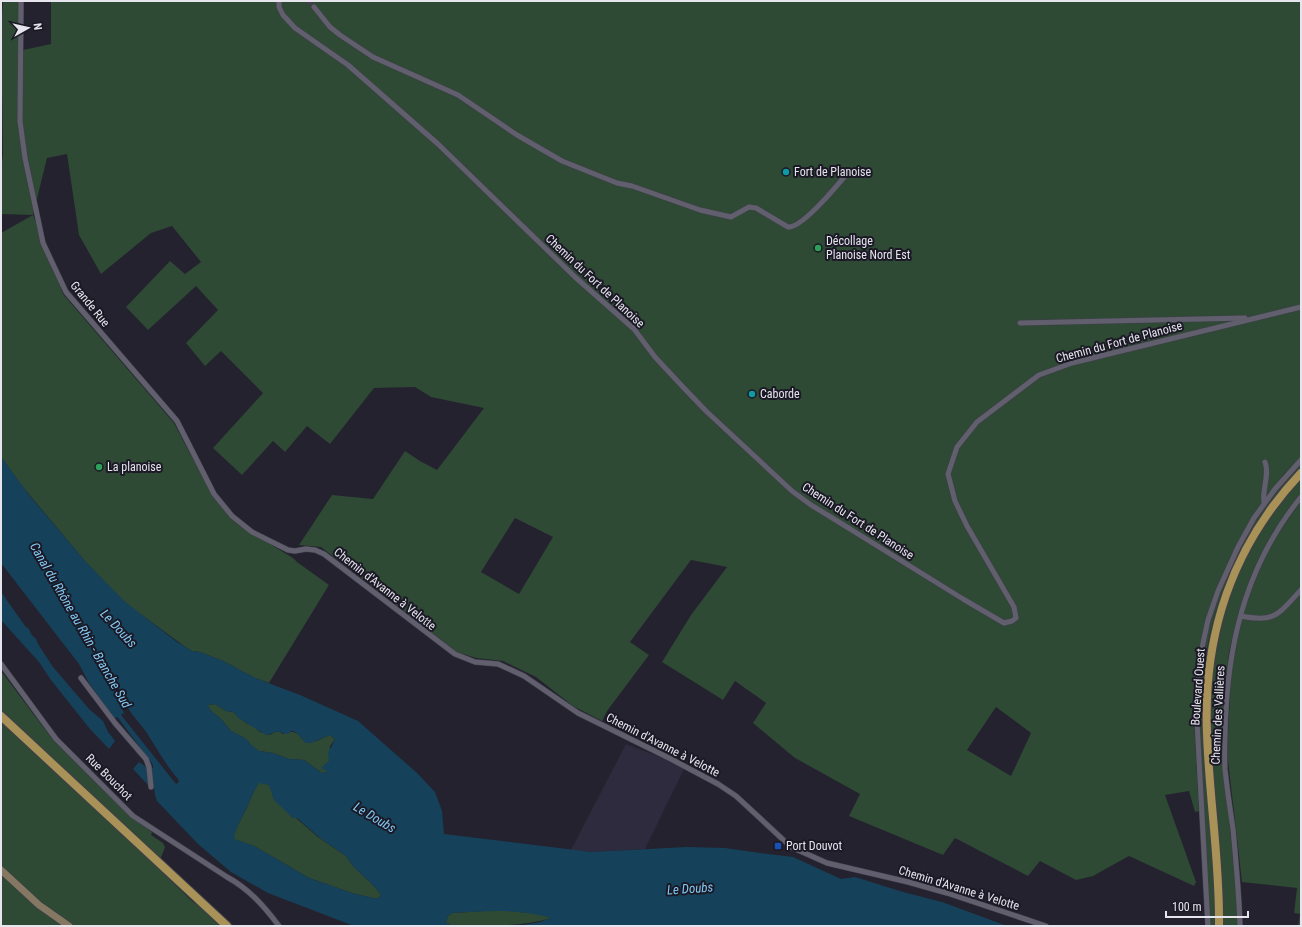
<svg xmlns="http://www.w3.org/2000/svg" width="1302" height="927" font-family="'Roboto Condensed',sans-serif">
<rect width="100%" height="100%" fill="#24222f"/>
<!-- built -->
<polygon fill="#2e2b3e" points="626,744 667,760 684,769 645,849 591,852 571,850"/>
<!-- green -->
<g fill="#2e4934" fill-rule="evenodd">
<path d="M 3,1 L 24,1 L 23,50 L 51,44 L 51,1 L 1301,1 L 1301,458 L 1284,474 L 1253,516 L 1212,601 L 1204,628 L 1196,669 L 1194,720 L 1199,811 L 1195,812 L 1189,791 L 1165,795 L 1196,882 L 1194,886 L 1129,856 L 1093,876 L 1076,880 L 1040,861 L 1028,876 L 955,838 L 943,855 L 849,816 L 860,794 L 795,758 L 753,723 L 766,703 L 735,681 L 723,700 L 662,662 L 691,615 L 727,567 L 691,560 L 630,642 L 649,655 L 607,711 L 602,721 L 573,706 L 536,677 L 503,661 L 476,658 L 457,652 L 321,547 L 299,545 L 332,495 L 373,499 L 405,451 L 420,461 L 437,470 L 484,408 L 431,397 L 415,387 L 374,388 L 330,444 L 307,426 L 285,452 L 273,441 L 242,475 L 213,448 L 263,393 L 221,351 L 205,366 L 186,343 L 218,310 L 196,286 L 148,330 L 126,307 L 170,261 L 185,274 L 201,262 L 172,226 L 151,233 L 101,274 L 79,235 L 67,154 L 47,158 L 33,215 L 63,294 L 174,423 L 213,497 L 237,524 L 293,558 L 297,562 L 329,585 L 269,683 L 255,678 L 223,661 L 200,652 L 192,651 L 184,646 L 131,607 L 119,597 L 84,560 L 22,486 L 1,457 L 1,233 L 33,215 L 1,214 L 1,171 L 3,154 L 1,30 ZM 515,518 L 553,537 L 519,594 L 481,572 ZM 996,707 L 1031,733 L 1011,776 L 967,750 Z"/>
<path d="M 1301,462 L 1301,467 C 1292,478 1281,488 1273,499 C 1245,538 1222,583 1211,630 C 1199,677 1202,727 1206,775 C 1210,825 1215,875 1215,926 L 1210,926 L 1198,699 L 1201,658 L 1210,620 L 1223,583 L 1244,539 L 1261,510 L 1283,482 Z"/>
<path d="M 1301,478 L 1301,493 L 1283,517 L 1273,532 L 1260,556 L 1250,578 L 1238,614 L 1229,652 L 1224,699 L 1222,755 L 1236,883 L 1238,926 L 1222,926 C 1222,877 1218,828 1214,778 C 1211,742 1208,706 1212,670 C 1221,597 1253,533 1301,478 Z"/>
<polygon points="1301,501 1301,926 1298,926 1300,914 1294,913 1297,888 1242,882 1227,752 1231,677 1236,645 1246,602 1263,561 1277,535"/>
<polygon points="1,671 53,740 132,818 152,832 151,835 163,843 165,847 164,850 157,867 193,902 235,926 1,926"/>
<path d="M 215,704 L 226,711 L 233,712 L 246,723 L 253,726 L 260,732 L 270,735 C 275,731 279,731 283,734 C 304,726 297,744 311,742 C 317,742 324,737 330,735 L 335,739 L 330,746 L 329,772 L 322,773 L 304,760 L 289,759 L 273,753 L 259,751 L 251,745 L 246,739 L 231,731 L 220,718 L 212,712 L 207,705 Z"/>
<path d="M 259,782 L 269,785 L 272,791 L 272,795 L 293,818 L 296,818 L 318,837 L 346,856 L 353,866 L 370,882 L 381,894 L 378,899 L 355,894 L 309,878 L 254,846 L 233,839 C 236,828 238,825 243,815 C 249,804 252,793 259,782 Z"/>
<path d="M 500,910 L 538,914 L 552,918 C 520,927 487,926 453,926 L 446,923 L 448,916 L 452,913 Z"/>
</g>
<!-- water -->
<g fill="#15425a" fill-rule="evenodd">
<path d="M 1,457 L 29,495 L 84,560 L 124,601 L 177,642 L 192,651 L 200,652 L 223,661 L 255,678 L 300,695 L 358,721 L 417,773 L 435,792 L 442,811 L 444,834 L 591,852 L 687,847 L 725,848 L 760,853 L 793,857 L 841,879 L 855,877 L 903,892 L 942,902 L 1007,926 L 517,926 L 540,922 L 551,918 C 518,908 486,911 452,913 L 448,916 L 446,923 L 453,926 L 354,926 L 268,893 L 231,872 L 198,844 L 157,801 L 155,795 L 154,787 L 147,784 L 133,769 L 139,762 L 146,767 L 153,768 L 153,765 L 119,719 L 117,717 L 114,719 L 89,683 L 79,664 L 1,563 ZM 114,682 C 121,690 122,697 127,706 C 132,716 141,724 147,733 C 157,749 166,765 178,779 L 179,782 L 176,784 L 121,715 L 123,713 L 125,716 L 113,683 ZM 215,704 L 226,711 L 233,712 L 237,715 L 237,717 L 266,735 C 270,735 271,733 275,732 C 279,730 283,734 288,734 L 291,731 C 298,731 301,739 306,743 L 311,743 L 330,735 L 335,739 L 328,753 L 329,761 L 321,768 L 328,772 L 322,773 L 304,760 L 289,759 L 273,753 L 259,751 L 251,745 L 246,739 L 231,731 L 220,718 L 212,712 L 207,705 ZM 259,783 L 269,785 L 274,800 L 293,818 L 297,818 L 320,838 L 346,856 L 353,866 L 370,882 L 381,894 L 378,899 L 355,894 L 309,878 L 254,846 L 234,839 C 235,830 239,823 243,815 C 249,804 252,793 259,783 Z"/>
<polygon points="1,592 25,626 29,629 31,634 36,639 38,644 53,667 89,709 103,721 108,732 115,741 109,749 90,729 51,680 39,662 1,620"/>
</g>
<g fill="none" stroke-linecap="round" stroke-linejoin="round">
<!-- street-tunnel -->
<polyline stroke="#413f4c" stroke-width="5" stroke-dasharray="5 2.5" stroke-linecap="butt" points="308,1 314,7"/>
<defs>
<g id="street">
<polyline points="21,1 20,121 25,158 43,243 66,292 177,421 214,494 232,516 252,532 288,550 295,551 306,549 315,550 324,554 455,654 475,662 498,664 524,676 578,713 669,758 718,784 736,796 791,847 827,863 908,882 947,893 1046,926"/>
<polyline points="279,1 279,7 283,15 295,28 348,65 438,144 575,277 634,329 655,357 682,386 706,411 792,491 811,505 834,519 963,599 1004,623 1012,621 1016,618 1014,607 967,526 955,501 948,474 957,447 977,422 1039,375 1072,363 1301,307"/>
<path d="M 314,7 L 330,27 L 340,35 L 373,57 L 458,95 L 517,135 L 562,161 L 617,183 L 632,186 L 700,210 L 731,217 L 749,207 L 756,208 L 788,227 C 802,228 835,188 845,176"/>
<polyline points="1020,323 1245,318"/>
<path d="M 1264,502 C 1262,489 1270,474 1265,462"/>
<path d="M 1241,616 C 1276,623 1278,614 1301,590"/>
<path d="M 1,664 L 56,739 L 133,816 L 227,877 C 249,889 264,906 279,926"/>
<polyline points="81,678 115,723 146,759 149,767 151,787"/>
<polyline points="1208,926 1196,703 1200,657 1208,620 1218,591 1238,547 1254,518 1275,489 1301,460"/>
<path d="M 1240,926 C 1239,893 1236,861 1233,829 C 1230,809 1227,789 1225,769 C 1224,750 1225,730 1226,711 C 1230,632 1250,560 1301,497"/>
</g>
<polyline id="secondary" points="1,870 39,905 69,926"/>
<g id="primary">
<polyline points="1,716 227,926"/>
<path d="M 1219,926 C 1220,862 1209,797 1207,733 C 1203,634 1233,545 1301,473"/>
</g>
</defs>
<!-- street casing -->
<use href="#street" stroke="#413f4b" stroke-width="6"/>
<!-- secondary casing -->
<use href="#secondary" stroke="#413f4b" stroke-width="8"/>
<!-- primary casing -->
<use href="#primary" stroke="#413f4b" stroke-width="10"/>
<!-- street -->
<use href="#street" stroke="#615f6e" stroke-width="5"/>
<!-- secondary -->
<use href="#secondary" stroke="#857863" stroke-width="7"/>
<!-- primary -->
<use href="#primary" stroke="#a89257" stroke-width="8"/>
</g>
<!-- markers -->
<g fill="#0f9aa8" stroke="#1b1925" stroke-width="1.5">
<circle cx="786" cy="172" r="4"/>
<circle cx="752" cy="394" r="4"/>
</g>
<g fill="#2e9e5b" stroke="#1b1925" stroke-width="1.5">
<circle cx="818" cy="248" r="4"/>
<circle cx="99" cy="467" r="4"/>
</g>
<rect fill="#1a4fb4" stroke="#1b1925" stroke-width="1.5" x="774" y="842" width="8" height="8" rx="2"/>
<g text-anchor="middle" stroke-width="4" stroke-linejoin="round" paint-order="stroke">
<!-- poi labels -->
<g font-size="12" fill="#e6e5ee" stroke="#1b1925" text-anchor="start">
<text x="794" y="176">Fort de Planoise</text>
<text x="826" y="245">Décollage<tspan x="826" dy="14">Planoise Nord Est</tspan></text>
<text x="760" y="398">Caborde</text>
<text x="107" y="471">La planoise</text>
<text x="786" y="850">Port Douvot</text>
</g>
<!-- street labels -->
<g font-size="12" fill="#e6e5ee" stroke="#1b1925">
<text transform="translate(595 281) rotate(43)" y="4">Chemin du Fort de Planoise</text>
<text transform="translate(90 304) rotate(51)" y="4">Grande Rue</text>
<text transform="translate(1119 342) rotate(-15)" y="4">Chemin du Fort de Planoise</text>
<text transform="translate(858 521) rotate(33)" y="4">Chemin du Fort de Planoise</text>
<text transform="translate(385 589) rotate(38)" y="4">Chemin d'Avanne à Velotte</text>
<text transform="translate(1198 687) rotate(-86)" y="4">Boulevard Ouest</text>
<text transform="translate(1218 715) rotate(-87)" y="4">Chemin des Vallières</text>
<text transform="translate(663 745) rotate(27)" y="4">Chemin d'Avanne à Velotte</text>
<text transform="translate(109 777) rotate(45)" y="4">Rue Bouchot</text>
<text transform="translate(959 888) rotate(17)" y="4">Chemin d'Avanne à Velotte</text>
</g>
<!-- water labels -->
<g font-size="13" font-style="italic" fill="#82c9f4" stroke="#1b1925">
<text transform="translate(81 625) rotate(60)" y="5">Canal du Rhône au Rhin - Branche Sud</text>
<text transform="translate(119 628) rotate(47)" y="5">Le Doubs</text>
<text transform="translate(375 817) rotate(31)" y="5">Le Doubs</text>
<text transform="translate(690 888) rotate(-4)" y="5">Le Doubs</text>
</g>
</g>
<!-- border -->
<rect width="1302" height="927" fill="none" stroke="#e6e5ee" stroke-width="4"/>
<!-- north arrow -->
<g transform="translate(28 28) rotate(82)" stroke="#1b1925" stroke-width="3" paint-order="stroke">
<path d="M0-3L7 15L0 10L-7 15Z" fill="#e6e5ee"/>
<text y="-6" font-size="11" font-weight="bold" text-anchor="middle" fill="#e6e5ee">N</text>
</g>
<!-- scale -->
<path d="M1166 911v6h82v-6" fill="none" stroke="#e6e5ee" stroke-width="2"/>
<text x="1172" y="911" font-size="12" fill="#e6e5ee" stroke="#1b1925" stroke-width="3" paint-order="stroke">100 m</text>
</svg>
